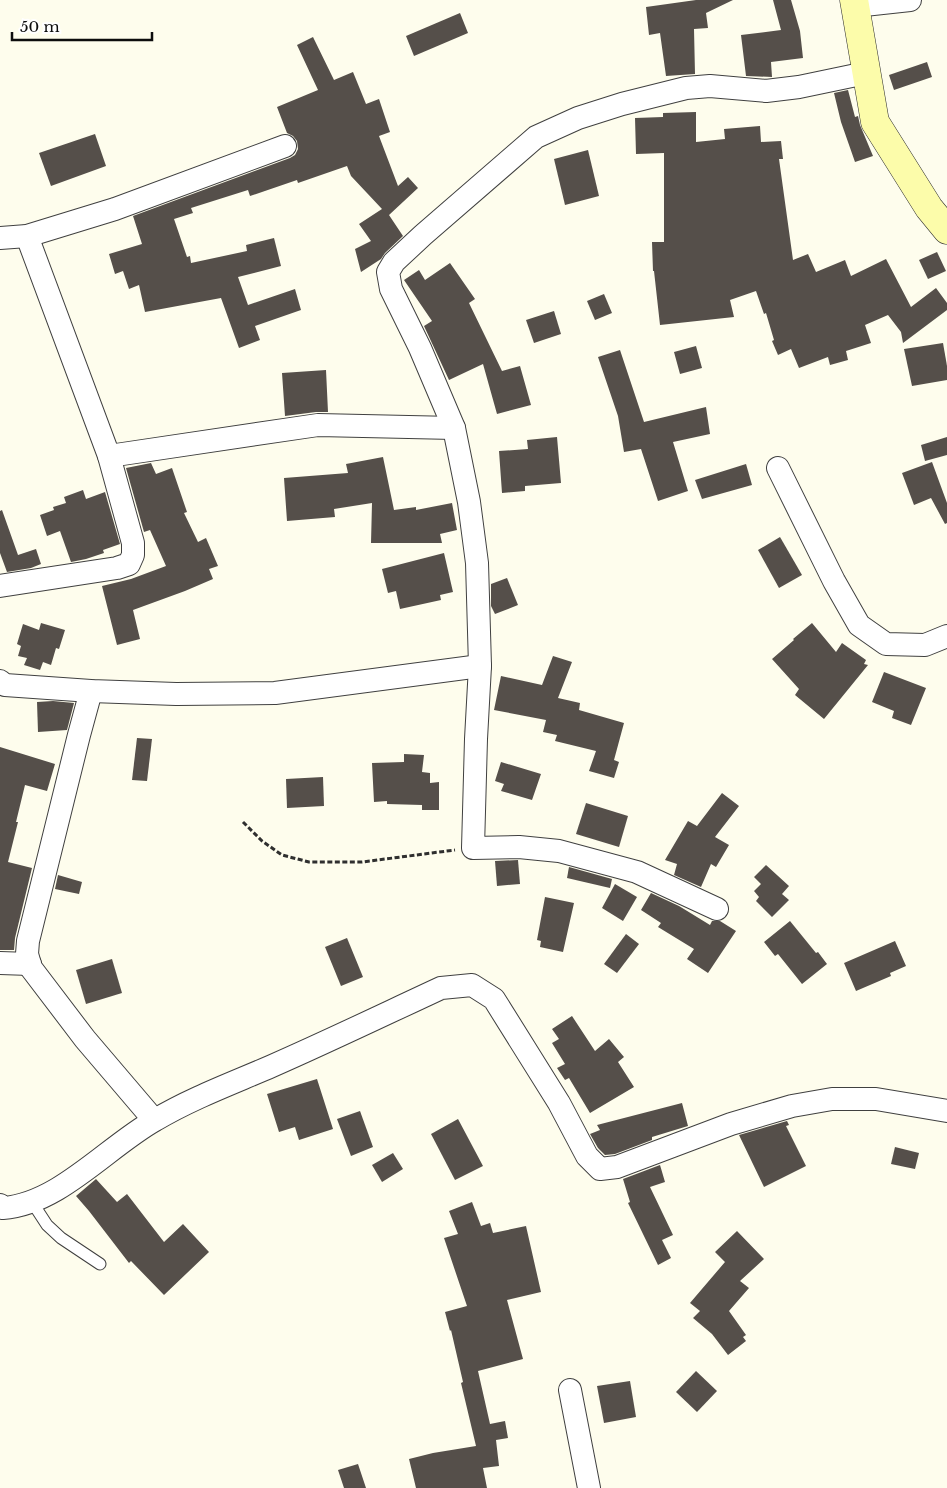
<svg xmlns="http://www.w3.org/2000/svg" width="947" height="1488" font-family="'Libre Baskerville',serif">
<rect width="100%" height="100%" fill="#fefded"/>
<!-- building -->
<g fill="#554f4a">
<polygon points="696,0 733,0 706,13 708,28 694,29 695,74 666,76 660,33 649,35 646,7"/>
<polygon points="773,0 791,0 800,31 803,58 771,62 772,77 746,76 741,35 781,30"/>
<polygon points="460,13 468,33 414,56 406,36"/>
<polygon points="313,37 334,80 353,72 366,104 379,99 390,132 379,136 398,186 408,177 418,188 389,215 403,236 385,253 381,259 361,272 355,249 371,241 359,224 382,209 351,176 347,166 298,183 297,180 250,196 248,190 191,208 193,213 174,219 187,257 190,256 191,263 247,251 246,245 274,238 281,266 238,277 248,305 295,289 301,310 255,326 260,340 239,348 221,298 145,312 139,285 129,289 123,271 115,274 109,254 142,244 133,216 290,158 295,155 298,149 297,141 293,136 287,133 277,107 318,90 297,45"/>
<polygon points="927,62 932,77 894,90 889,75"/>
<polygon points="848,90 855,117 858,116 860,125 873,156 855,162 841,122 834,93"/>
<polygon points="696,112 696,142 725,139 724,129 760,126 761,142 781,141 783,159 779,159 793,260 808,254 816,272 845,260 851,276 886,259 911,307 936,288 947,303 947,310 903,343 901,332 888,315 865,325 871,343 846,351 848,360 830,365 828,357 799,368 791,349 778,355 772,341 774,340 766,313 764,314 756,291 730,300 734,317 660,325 654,271 653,271 652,242 664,242 664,153 636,154 635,118 663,117 663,113"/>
<polygon points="95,134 106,166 51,186 39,153"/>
<polygon points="588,150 599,196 565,205 554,159"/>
<polygon points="937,252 946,271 928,279 919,260"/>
<polygon points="450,263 475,299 469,303 502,371 520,366 531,405 497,414 483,364 449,380 424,326 432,321 404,280 419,270 425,280"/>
<polygon points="604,294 612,313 595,320 587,301"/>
<polygon points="554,311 561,334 534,343 526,320"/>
<polygon points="943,343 947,366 947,380 912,386 904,349"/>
<polygon points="696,346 702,368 680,374 674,352"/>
<polygon points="620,350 644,422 706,407 710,434 673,442 688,491 658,501 641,449 624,452 618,416 598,357"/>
<polygon points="326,370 328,412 316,412 285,416 282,373"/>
<polygon points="557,437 561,483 525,486 525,491 502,493 499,451 528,449 527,440"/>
<polygon points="947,437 947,455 925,461 921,445"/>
<polygon points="383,457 394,510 416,507 416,510 452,503 457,530 440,534 442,543 371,543 372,503 334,509 335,517 287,521 284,478 348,473 346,464"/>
<polygon points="932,462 947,503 947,523 945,524 931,498 914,505 902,473"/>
<polygon points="151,463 156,474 172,468 187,512 184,513 198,542 206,538 218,566 209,569 213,579 185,591 133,610 140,639 117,645 102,586 131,579 166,566 150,530 144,532 126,468"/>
<polygon points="746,464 752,485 702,499 695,480"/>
<polygon points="83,490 86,499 105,492 120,544 103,550 104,553 86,559 71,562 60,531 47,536 40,515 54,510 53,507 66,503 64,497"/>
<polygon points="2,510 18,555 36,549 41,564 31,568 7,572 0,553 0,511"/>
<polygon points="780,537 802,575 779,588 758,550"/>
<polygon points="444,553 453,592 440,595 441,600 400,609 396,591 388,593 382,569"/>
<polygon points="507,578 518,605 495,614 491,606 491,584"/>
<polygon points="41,623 65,630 59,649 56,648 51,665 43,662 40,670 24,665 27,658 18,656 21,646 17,644 23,624 39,630"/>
<polygon points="812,623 836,652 842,643 866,660 864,664 868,665 824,719 795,695 799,689 772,659 794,640 793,639"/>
<polygon points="553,656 572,662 558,698 580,703 579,710 624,723 614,760 619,762 614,778 589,771 596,751 555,741 557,735 543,732 546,720 494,710 501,676 542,685"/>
<polygon points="884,672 926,688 911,725 892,718 894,711 872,702"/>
<polygon points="53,701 74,703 67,730 38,732 37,702"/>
<polygon points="137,738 152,739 147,781 132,780"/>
<polygon points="0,747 55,764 47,791 25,785 16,822 18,822 8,862 32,868 15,938 14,950 0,950"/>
<polygon points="404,754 424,755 422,772 430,773 430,783 439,782 439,810 422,810 422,805 387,804 387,801 374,802 372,763 404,762"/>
<polygon points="501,762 541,774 532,800 501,791 504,784 495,781"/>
<polygon points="323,777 324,806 287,808 286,779"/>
<polygon points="722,793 739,806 715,837 729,845 716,867 711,864 701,887 674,875 677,864 665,860 688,821 697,826"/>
<polygon points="586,803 628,816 619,847 576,834"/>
<polygon points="518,860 520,884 497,886 495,861"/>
<polygon points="766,865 789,886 782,894 789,900 772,917 756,901 759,897 754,891 761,884 754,877"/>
<polygon points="569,867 612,879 610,888 567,878"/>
<polygon points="58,875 82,882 79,894 55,889"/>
<polygon points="615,884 637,897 623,921 602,908"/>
<polygon points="651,893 679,906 710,925 712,921 720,921 736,931 708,973 687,959 694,949 658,927 661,923 641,910"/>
<polygon points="545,897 574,903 563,952 540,947 541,941 537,940"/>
<polygon points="790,921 816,953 818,952 827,964 802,984 778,954 775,956 764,942"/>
<polygon points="626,934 639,944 617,973 604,964"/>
<polygon points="347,938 363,977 341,986 325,947"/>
<polygon points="895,941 906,966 890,973 891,976 856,991 844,963"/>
<polygon points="112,959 122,993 86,1004 76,970"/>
<polygon points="572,1016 595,1051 609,1039 624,1057 618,1062 634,1087 590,1113 569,1078 565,1080 557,1068 565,1064 552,1043 559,1039 552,1029"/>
<polygon points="317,1079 333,1129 299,1140 295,1127 279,1132 267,1094"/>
<polygon points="682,1103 688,1126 652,1137 652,1140 615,1154 605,1155 598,1148 590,1134 600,1130 597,1125"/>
<polygon points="360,1111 373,1147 351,1156 337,1119"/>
<polygon points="458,1119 483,1166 455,1180 431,1134"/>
<polygon points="787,1121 789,1125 786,1126 806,1166 764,1187 739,1135"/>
<polygon points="895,1147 919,1153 915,1169 891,1164"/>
<polygon points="393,1153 403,1169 382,1182 372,1165"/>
<polygon points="660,1165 665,1182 650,1187 673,1235 662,1240 671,1258 658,1265 628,1203 630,1202 623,1179"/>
<polygon points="96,1179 117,1202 127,1194 164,1242 183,1224 209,1252 164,1295 131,1261 129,1263 89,1211 76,1196"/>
<polygon points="472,1202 481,1226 490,1223 493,1233 526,1226 541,1292 507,1300 523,1359 478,1371 490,1424 505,1421 508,1438 496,1440 499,1466 483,1468 487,1488 416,1488 409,1459 433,1453 476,1446 461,1383 463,1382 451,1330 450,1331 445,1312 467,1306 444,1238 458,1234 449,1211"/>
<polygon points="737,1231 764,1259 740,1281 749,1288 729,1311 746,1335 743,1337 746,1341 728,1355 712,1334 693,1318 700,1311 690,1303 725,1262 715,1252"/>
<polygon points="696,1371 717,1391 697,1412 676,1392"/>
<polygon points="630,1381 636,1417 604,1423 597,1386"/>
<polygon points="358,1464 366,1488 344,1488 338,1470"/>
</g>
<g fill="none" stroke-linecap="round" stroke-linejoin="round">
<defs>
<polyline id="lane" points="32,1202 47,1225 61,1238 100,1264"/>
<g id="street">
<polyline points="855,6 910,0"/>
<polyline points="0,238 27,236 115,209 285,146"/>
<polyline points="109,456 318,425 454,428"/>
<polyline points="778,468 834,581 859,625 886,644 925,645 947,636"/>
<polyline points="0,586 117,568 129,564 133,555 133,543 109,456 27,236"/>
<polyline points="0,681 5,685 91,691 176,694 275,693 480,666"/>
<polyline points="91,691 79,735 28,941 27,954 31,968 85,1039 154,1120"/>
<polyline points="717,909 637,872 559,851 519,847 473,848 476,739 480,666 477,563 469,502 454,428 420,348 391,289 388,272 394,262 423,235 536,137 578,118 622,104 686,88 710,86 766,91 799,87 866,73"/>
<polyline points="0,963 30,964"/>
<path d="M 0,1205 L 3,1208 C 59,1204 107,1147 155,1120 C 192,1098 233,1083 272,1066 C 329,1041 385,1014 441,988 L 472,985 L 494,999 L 559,1103 L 587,1156 L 600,1169 L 617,1167 L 731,1124 L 792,1106 L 832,1099 L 876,1099 L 947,1111"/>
<polyline points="570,1390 589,1488"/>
</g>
<polyline id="secondary" points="854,0 875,122 929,208 947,230"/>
</defs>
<!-- lane casing -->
<use href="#lane" stroke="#404040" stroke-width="13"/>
<!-- street casing -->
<use href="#street" stroke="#404040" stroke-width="24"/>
<!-- secondary casing -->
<use href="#secondary" stroke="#2f2f2f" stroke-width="29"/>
<!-- path -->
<polyline stroke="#2f2f2f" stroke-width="3" stroke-dasharray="5 2.5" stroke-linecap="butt" points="243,822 262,841 282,855 309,862 362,862 455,850"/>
<!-- lane -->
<use href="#lane" stroke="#fff" stroke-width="11"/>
<!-- street -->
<use href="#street" stroke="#fff" stroke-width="22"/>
<!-- secondary -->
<use href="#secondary" stroke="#fcfcaa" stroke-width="28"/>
</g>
<!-- scale -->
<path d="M12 32v8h140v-8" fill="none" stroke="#0d0d0d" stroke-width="2.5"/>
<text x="20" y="32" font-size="15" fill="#0d0d0d" stroke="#ffffff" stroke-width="4" paint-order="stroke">50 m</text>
</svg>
